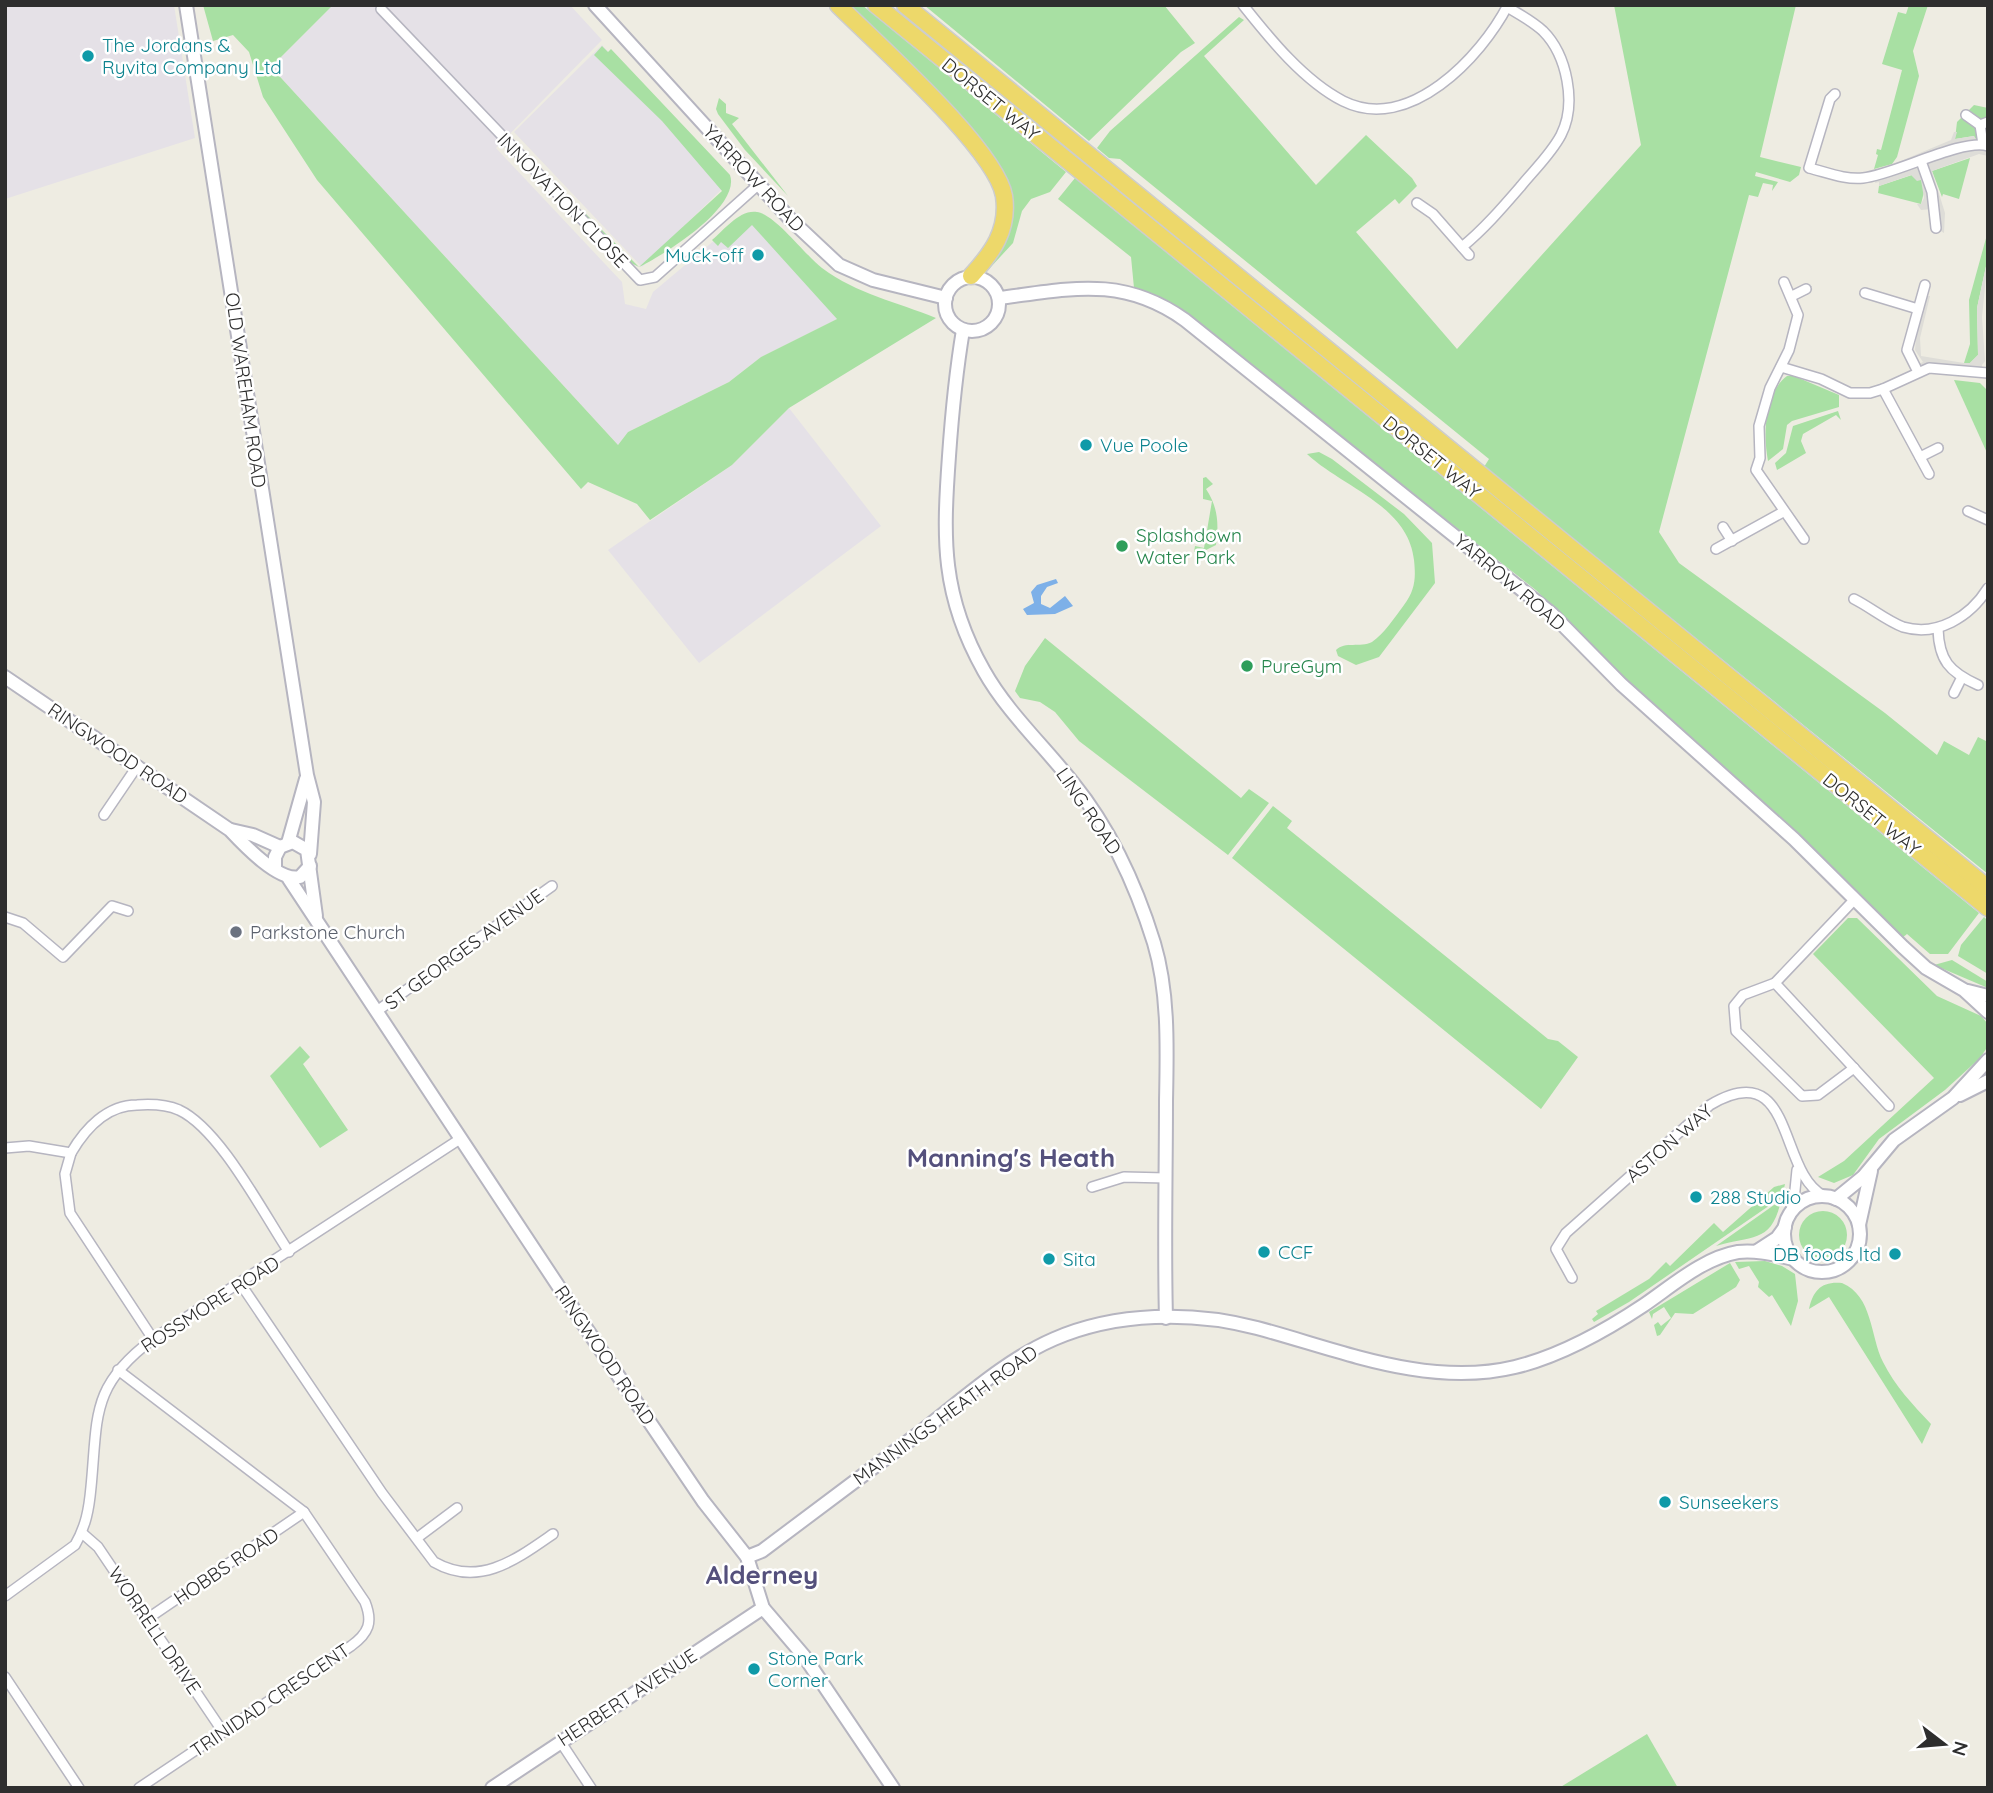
<svg xmlns="http://www.w3.org/2000/svg" width="1993" height="1793" font-family="Quicksand,sans-serif">
<rect width="100%" height="100%" fill="#eeece2"/>
<!-- industrial -->
<g fill="#e5e1e7">
<polygon points="5,5 174,5 195,138 5,199"/>
<polygon points="333,5 570,5 602,40 496,148 622,282 625,304 646,309 653,292 747,213 837,319 761,357 729,382 628,432 618,445 271,67"/>
<polygon points="602,45 725,186 642,267 514,132"/>
<polygon points="789,408 881,526 699,663 608,550 732,465"/>
</g>
<!-- green -->
<g fill="#a8e0a3">
<path d="M 203,5 L 333,5 L 271,67 L 618,445 L 628,432 L 729,382 L 761,357 L 837,319 L 752,225 L 728,248 L 721,242 L 718,246 L 712,240 C 724,230 740,209 757,212 C 775,214 806,256 822,268 C 857,294 897,302 936,318 L 789,408 L 732,465 L 650,520 L 637,504 L 588,482 L 581,489 L 317,180 L 263,97 L 249,52 L 233,35 L 213,41 Z"/>
<polygon points="847,5 862,5 1066,172 1050,192 1031,199 1022,211 1013,243 989,269 986,269 995,253 999,166 989,149"/>
<polygon points="924,5 1164,5 1195,43 1181,52 1089,141"/>
<polygon points="1614,5 1796,5 1760,157 1801,167 1799,175 1790,182 1756,172 1755,176 1778,182 1772,191 1773,185 1763,183 1758,197 1749,195 1659,532 1679,563 1885,713 1937,755 1944,741 1969,755 1978,737 1988,742 1988,874 1484,467 1489,459 1120,159 1109,158 1097,148 1110,131 1239,17 1244,20 1204,56 1316,185 1366,135 1412,178 1417,186 1399,204 1395,199 1356,232 1457,349 1641,145"/>
<polygon points="1909,5 1928,5 1913,51 1919,76 1897,157 1892,164 1874,169 1878,155 1876,154 1877,149 1881,150 1902,70 1882,64 1898,12 1906,14"/>
<path d="M 602,46 L 608,52 L 611,49 L 730,175 C 741,207 664,255 639,267 L 631,263 L 583,214 L 583,211 L 639,267 L 722,191 L 662,121 L 594,55 Z"/>
<polygon points="719,98 726,104 726,113 739,118 732,124 788,196 745,150 718,114 716,109"/>
<polygon points="1974,105 1988,108 1988,123 1975,140 1974,136 1955,139 1957,122"/>
<polygon points="1970,158 1959,199 1943,194 1942,197 1932,171"/>
<polygon points="1912,175 1921,179 1925,188 1921,204 1878,193 1879,186"/>
<polygon points="1075,178 1979,913 1948,954 1930,954 1907,934 1902,938 1792,828 1609,668 1537,591 1179,310 1156,296 1134,288 1131,257 1058,199"/>
<polygon points="1988,231 1988,257 1977,308 1978,355 1970,363 1964,363 1970,344 1969,300"/>
<path d="M 1787,376 L 1794,376 L 1839,395 L 1839,407 L 1792,421 L 1787,425 L 1783,449 L 1768,461 C 1763,435 1764,393 1787,376 Z"/>
<polygon points="1954,380 1980,383 1986,389 1988,455"/>
<polygon points="1838,411 1841,420 1836,415 1803,434 1801,441 1806,453 1777,470 1775,463 1786,453 1793,426"/>
<path d="M 1319,452 L 1332,459 L 1404,514 L 1432,543 L 1435,583 L 1379,657 L 1356,665 L 1338,656 L 1336,650 C 1345,641 1360,648 1372,642 C 1384,634 1395,617 1404,605 C 1415,590 1416,579 1414,560 C 1408,505 1342,487 1307,454 Z"/>
<path d="M 1206,477 L 1213,484 L 1206,489 C 1218,507 1219,524 1216,545 L 1200,553 L 1194,552 L 1195,546 L 1204,548 L 1212,501 L 1203,499 L 1203,478 Z"/>
<polygon points="1045,638 1241,798 1249,789 1269,803 1228,855 1079,741 1055,712 1040,702 1020,698 1015,691 1025,666"/>
<polygon points="1273,806 1292,821 1287,828 1548,1039 1558,1041 1578,1057 1541,1109 1232,858"/>
<polygon points="1984,917 1988,921 1988,974 1958,956 1961,945"/>
<polygon points="1848,918 1857,918 1937,996 1981,1016 1988,1024 1988,1046 1980,1058 1945,1090 1879,1139 1853,1175 1834,1183 1818,1177 1844,1161 1934,1078 1813,954"/>
<polygon points="1952,960 1988,982 1988,988 1934,965"/>
<polygon points="300,1046 310,1057 303,1064 348,1130 320,1148 270,1076"/>
<polygon points="1785,1184 1782,1197 1629,1302 1594,1322 1592,1319 1598,1314 1596,1311 1649,1279 1666,1262 1670,1266 1714,1223 1723,1232 1774,1187"/>
<path d="M 1781,1200 C 1772,1244 1752,1235 1716,1246 Z"/>
<circle cx="1823" cy="1235" r="24"/>
<polygon points="1765,1261 1782,1266 1795,1274 1798,1301 1791,1326 1772,1295 1769,1297 1758,1287 1759,1282 1749,1266 1739,1269 1735,1262"/>
<polygon points="1730,1263 1740,1280 1736,1287 1693,1314 1675,1313 1660,1335 1657,1336 1654,1325 1658,1322 1661,1326 1671,1318 1664,1307 1653,1314 1652,1319 1649,1312"/>
<path d="M 1842,1283 C 1873,1296 1870,1336 1883,1362 C 1895,1386 1913,1405 1931,1424 L 1922,1444 L 1829,1297 L 1809,1309 C 1813,1290 1822,1281 1842,1283 Z"/>
<polygon points="1647,1734 1678,1788 1559,1788"/>
</g>
<!-- plaza -->
<g fill="#deddd8">
<polygon points="1988,123 1988,156 1979,154 1932,171 1945,213 1944,233 1936,228 1933,209 1921,210 1917,204 1921,204 1924,198 1921,180 1917,181 1911,175 1879,186 1879,182 1875,183 1877,175 1893,172 1896,163 1951,140 1954,132 1957,132 1955,139 1974,136 1976,139"/>
<polygon points="1988,257 1982,317 1985,361 1982,365 1982,373 1918,372 1915,366 1923,362 1915,350 1916,338 1927,296 1930,296 1920,338 1921,356 1964,363 1970,363 1978,355 1977,308"/>
</g>
<!-- water -->
<polygon fill="#7db0e8" points="1056,579 1058,583 1047,587 1041,596 1041,604 1050,608 1065,596 1073,606 1055,614 1027,615 1023,609 1034,603 1031,592 1037,585"/>
<g fill="none" stroke-linecap="round" stroke-linejoin="round">
<defs>
<g id="minor">
<path d="M 1243,5 C 1270,39 1304,81 1343,101 C 1409,134 1481,57 1508,5"/>
<polyline points="381,9 640,280 655,277 758,185"/>
<path d="M 1835,94 L 1830,99 L 1809,168 C 1826,172 1845,180 1863,178 C 1894,175 1962,138 1988,146"/>
<polyline points="1966,115 1980,125"/>
<polyline points="1983,144 1980,125 1988,122"/>
<polyline points="1921,161 1932,192 1936,228"/>
<polyline points="1417,203 1433,214 1469,255"/>
<path d="M 1462,247 C 1484,229 1502,208 1521,186 C 1534,170 1551,154 1561,135 C 1577,104 1567,55 1543,31 C 1532,21 1519,14 1507,7"/>
<polyline points="1784,282 1798,315 1789,350 1770,388 1759,426 1760,458 1756,470 1804,539"/>
<polyline points="1865,293 1918,309"/>
<polyline points="1792,296 1806,289"/>
<polyline points="1781,367 1821,379 1850,393 1870,393 1883,389 1929,368 1988,373"/>
<polyline points="1918,372 1907,350 1925,285"/>
<polyline points="1883,389 1929,474"/>
<polyline points="1920,457 1938,448"/>
<polyline points="1968,511 1988,520"/>
<polyline points="1723,527 1732,541"/>
<polyline points="1716,549 1783,512"/>
<path d="M 1854,599 C 1870,607 1887,621 1903,627 C 1937,637 1970,617 1988,588"/>
<path d="M 1938,629 C 1939,660 1949,672 1978,685"/>
<polyline points="1954,693 1962,677"/>
<polyline points="104,815 138,765"/>
<polyline points="1854,900 1775,983 1889,1106"/>
<polyline points="5,917 23,923 63,957 112,906 128,911"/>
<polyline points="1775,983 1743,995 1734,1006 1736,1031 1802,1096 1818,1095 1854,1068"/>
<polyline points="377,1011 552,886"/>
<path d="M 5,1148 L 29,1146 L 71,1153 C 85,1129 107,1105 137,1105 C 151,1104 165,1104 179,1110 C 220,1129 263,1213 289,1252"/>
<polyline points="71,1153 65,1174 70,1213 153,1339"/>
<polyline points="1092,1187 1124,1177 1166,1178"/>
<polyline points="1788,1219 1794,1200 1797,1170"/>
<path d="M 1572,1278 L 1556,1249 L 1566,1233 L 1710,1105 C 1796,1054 1777,1173 1824,1196"/>
<path d="M 240,1283 L 382,1493 L 434,1562 C 479,1588 517,1559 553,1534"/>
<path d="M 118,1370 L 304,1512 L 365,1602 C 373,1622 369,1633 351,1646 L 139,1788"/>
<polyline points="82,1533 98,1547 223,1732"/>
<polyline points="417,1538 457,1508"/>
<path d="M 5,1596 L 75,1545 C 86,1526 89,1509 91,1487 C 98,1416 90,1386 153,1339 L 460,1139"/>
<polyline points="147,1619 304,1512"/>
<polyline points="5,1677 79,1788"/>
<polyline points="560,1741 591,1788"/>
</g>
<g id="tertiary">
<polyline points="186,5 307,775 314,802 310,854"/>
<polyline points="595,5 791,220 839,265 873,280 946,298"/>
<circle cx="972" cy="304" r="27"/>
<path d="M 999,298 C 1070,289 1122,275 1185,320 L 1552,614 L 1621,684 L 1794,839 L 1903,947 L 1926,968 L 1964,990 L 1988,1012"/>
<path d="M 963,330 C 956,372 952,413 949,456 C 943,539 941,595 984,671 C 1007,712 1044,746 1073,783 C 1111,830 1136,885 1154,943 C 1169,993 1167,1049 1166,1101 C 1166,1173 1164,1245 1166,1318"/>
<polyline points="288,843 306,779"/>
<polyline points="1968,991 1988,996"/>
<polyline points="1960,1095 1988,1081"/>
<circle cx="1822" cy="1234" r="38"/>
<polyline points="1836,1199 1863,1177 1894,1140 1953,1098 1988,1060"/>
<polyline points="1859,1225 1871,1171"/>
<polyline points="1757,1251 1777,1238 1785,1227"/>
<path d="M 747,1557 L 762,1551 C 813,1513 863,1475 914,1437 C 958,1404 1003,1361 1054,1339 C 1116,1312 1193,1311 1257,1328 C 1340,1350 1428,1388 1515,1367 C 1561,1356 1605,1331 1644,1305 C 1672,1286 1703,1258 1738,1252 C 1758,1250 1775,1255 1794,1259"/>
<polyline points="492,1788 763,1608"/>
</g>
<g id="secondary">
<path d="M 5,677 L 230,830 C 244,845 279,882 300,877 L 310,866"/>
<polyline points="231,830 253,835 280,847"/>
<polyline points="275,868 275,857 280,847 293,842 307,850 316,916"/>
<polyline points="289,879 588,1331 703,1501 747,1557 763,1608 804,1656 893,1788"/>
</g>
<g id="trunk">
<path d="M 838,5 C 876,43 996,149 1004,196 C 1009,230 992,253 971,276"/>
<polyline points="876,5 1988,908"/>
<polyline points="905,5 1988,888"/>
</g>
</defs>
<!-- minor casing -->
<use href="#minor" stroke="#b6b5c0" stroke-width="12"/>
<!-- tertiary casing -->
<use href="#tertiary" stroke="#b6b5c0" stroke-width="16"/>
<!-- secondary casing -->
<use href="#secondary" stroke="#b6b5c0" stroke-width="16"/>
<!-- trunk casing -->
<use href="#trunk" stroke="#cdcdcd" stroke-width="19"/>
<!-- minor -->
<use href="#minor" stroke="#fff" stroke-width="9"/>
<!-- tertiary -->
<use href="#tertiary" stroke="#fff" stroke-width="12"/>
<!-- secondary -->
<use href="#secondary" stroke="#fff" stroke-width="12"/>
<!-- trunk -->
<use href="#trunk" stroke="#edd86a" stroke-width="16"/>
</g>
<!-- markers -->
<g fill="#0f9aa8" stroke="#fff" stroke-width="2.5">
<circle cx="88" cy="56" r="7"/>
<circle cx="758" cy="255" r="7"/>
<circle cx="1086" cy="445" r="7"/>
<circle cx="1696" cy="1197" r="7"/>
<circle cx="1264" cy="1252" r="7"/>
<circle cx="1895" cy="1254" r="7"/>
<circle cx="1049" cy="1259" r="7"/>
<circle cx="1665" cy="1502" r="7"/>
<circle cx="754" cy="1669" r="7"/>
</g>
<g fill="#2e9e5b" stroke="#fff" stroke-width="2.5">
<circle cx="1122" cy="546" r="7"/>
<circle cx="1247" cy="666" r="7"/>
</g>
<circle fill="#6b7280" stroke="#fff" stroke-width="2.5" cx="236" cy="932" r="7"/>
<g text-anchor="middle" stroke-width="5" stroke-linejoin="round" paint-order="stroke">
<!-- culture labels -->
<g font-size="19" fill="#0d838f" stroke="#fff" text-anchor="start">
<text x="102" y="52">The Jordans &amp;<tspan x="102" dy="22">Ryvita Company Ltd</tspan></text>
<text x="744" y="262" text-anchor="end">Muck-off</text>
<text x="1100" y="452">Vue Poole</text>
<text x="1710" y="1204">288 Studio</text>
<text x="1278" y="1259">CCF</text>
<text x="1881" y="1261" text-anchor="end">DB foods ltd</text>
<text x="1063" y="1266">Sita</text>
<text x="1679" y="1509">Sunseekers</text>
<text x="768" y="1665">Stone Park<tspan x="768" dy="22">Corner</tspan></text>
</g>
<!-- street labels -->
<g font-size="19" fill="#2e2e2e" stroke="#fff">
<text transform="translate(991 99) rotate(39)" y="7">DORSET WAY</text>
<text transform="translate(754 178) rotate(47)" y="7">YARROW ROAD</text>
<text transform="translate(563 200) rotate(46)" y="7">INNOVATION CLOSE</text>
<text transform="translate(246 390) rotate(82)" y="7">OLD WAREHAM ROAD</text>
<text transform="translate(1432 457) rotate(39)" y="7">DORSET WAY</text>
<text transform="translate(1510 582) rotate(40)" y="7">YARROW ROAD</text>
<text transform="translate(118 753) rotate(34)" y="7">RINGWOOD ROAD</text>
<text transform="translate(1089 811) rotate(56)" y="7">LING ROAD</text>
<text transform="translate(1872 814) rotate(39)" y="7">DORSET WAY</text>
<text transform="translate(464 949) rotate(-36)" y="7">ST GEORGES AVENUE</text>
<text transform="translate(1669 1143) rotate(-41)" y="7">ASTON WAY</text>
<text transform="translate(210 1304) rotate(-33)" y="7">ROSSMORE ROAD</text>
<text transform="translate(605 1355) rotate(56)" y="7">RINGWOOD ROAD</text>
<text transform="translate(945 1415) rotate(-36)" y="7">MANNINGS HEATH ROAD</text>
<text transform="translate(226 1566) rotate(-34)" y="7">HOBBS ROAD</text>
<text transform="translate(155 1630) rotate(56)" y="7">WORRELL DRIVE</text>
<text transform="translate(627 1697) rotate(-33)" y="7">HERBERT AVENUE</text>
<text transform="translate(270 1700) rotate(-34)" y="7">TRINIDAD CRESCENT</text>
</g>
<!-- leisure labels -->
<g font-size="19" fill="#27864d" stroke="#fff" text-anchor="start">
<text x="1136" y="542">Splashdown<tspan x="1136" dy="22">Water Park</tspan></text>
<text x="1261" y="673">PureGym</text>
</g>
<!-- worship labels -->
<g font-size="19" fill="#5b616d" stroke="#fff" text-anchor="start">
<text x="250" y="939">Parkstone Church</text>
</g>
<!-- district labels -->
<g font-size="26" font-weight="bold" fill="#54507c" stroke="#fff">
<text x="1011" y="1167">Manning's Heath</text>
<text x="762" y="1584">Alderney</text>
</g>
</g>
<!-- border -->
<rect width="1993" height="1793" fill="none" stroke="#2e2e2e" stroke-width="14"/>
<!-- north arrow -->
<g transform="translate(1944 1744) rotate(106)" stroke="#ffffff" stroke-width="5" paint-order="stroke">
<path d="M0-5L12 26L0 18L-12 26Z" fill="#2e2e2e"/>
<text y="-10" font-size="19" font-weight="bold" text-anchor="middle" fill="#2e2e2e">N</text>
</g>
</svg>
